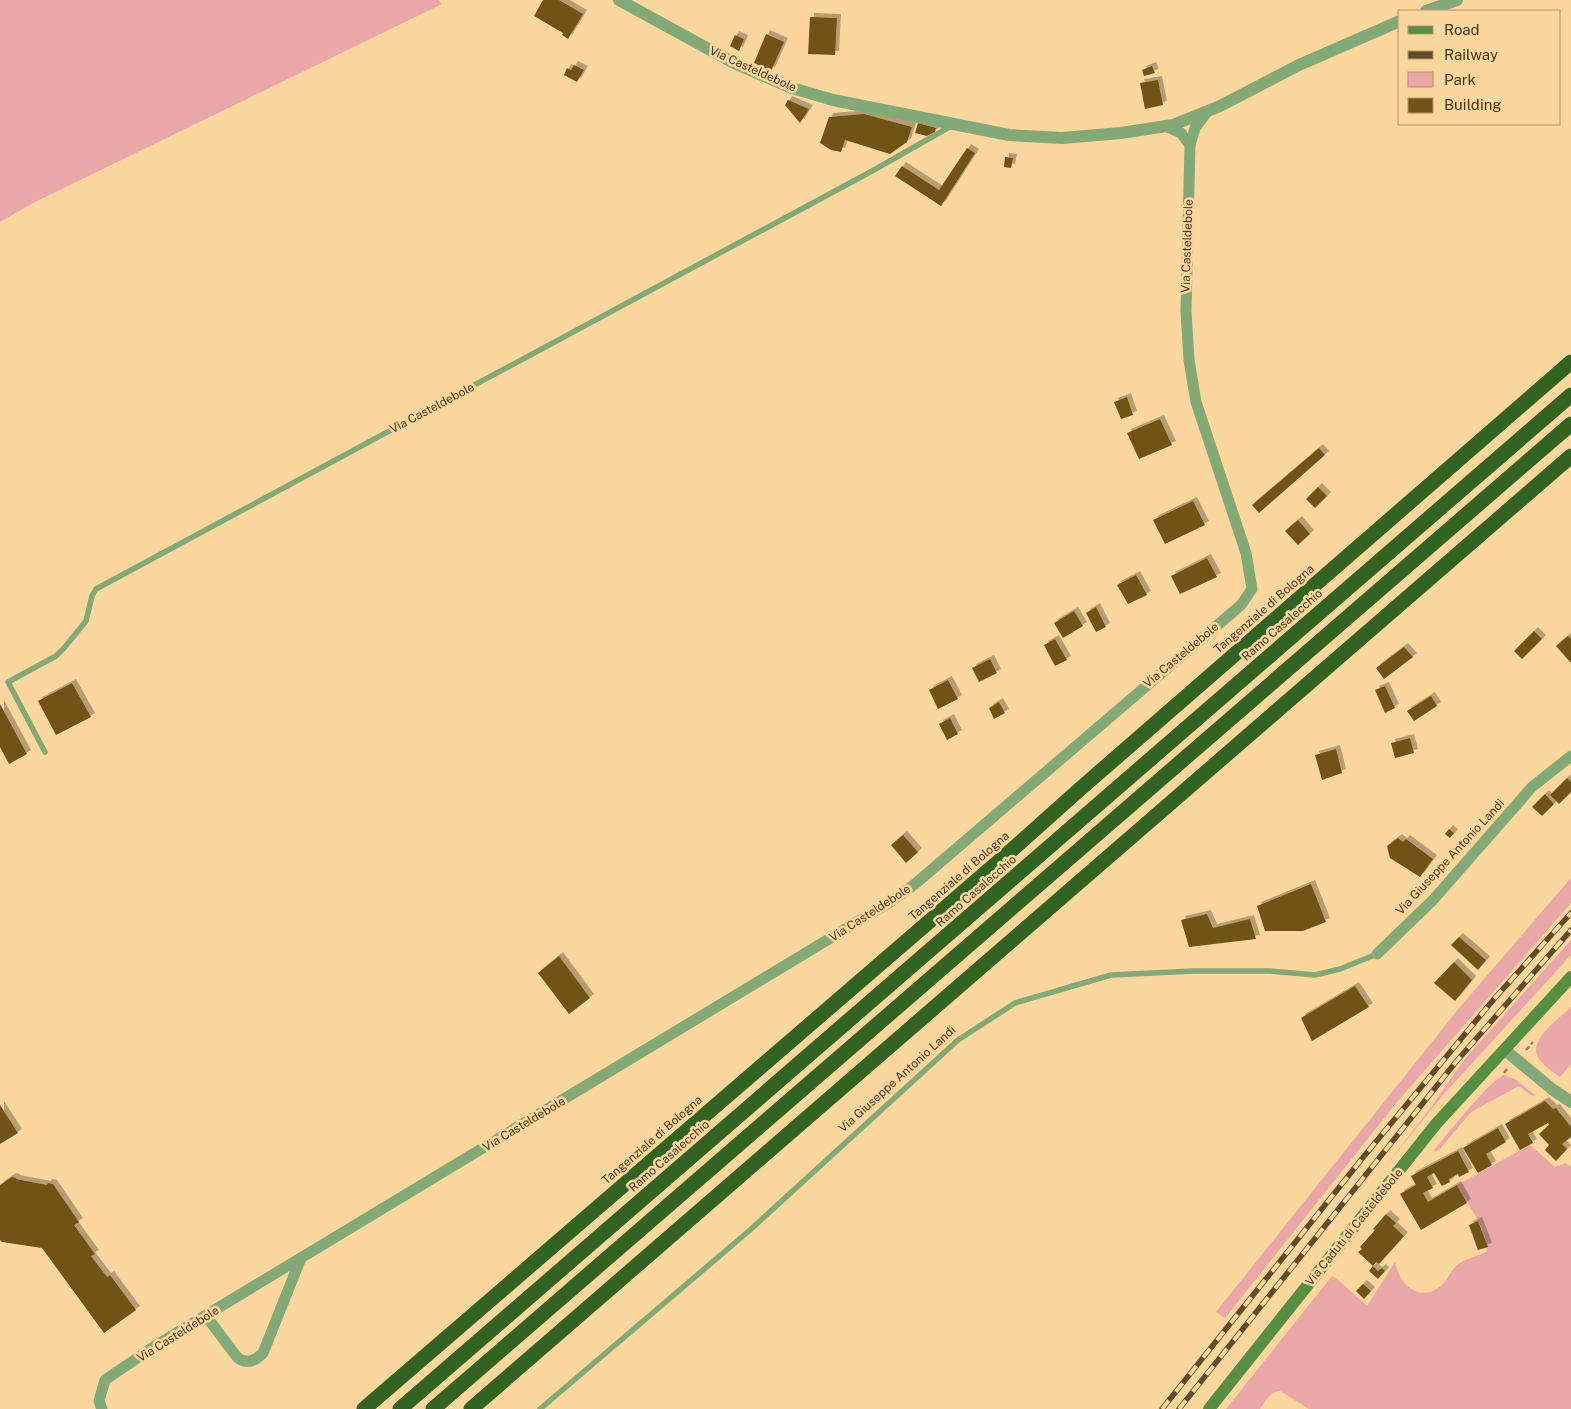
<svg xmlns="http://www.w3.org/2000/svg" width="1571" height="1409" font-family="'Public Sans',sans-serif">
<defs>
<filter id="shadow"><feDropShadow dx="4" dy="-4" stdDeviation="0" flood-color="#0004"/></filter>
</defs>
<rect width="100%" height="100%" fill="#fbd69d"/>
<!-- green -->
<g fill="#e9a7a8">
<polygon points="0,0 438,0 442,4 33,203 0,222"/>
<polygon points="1571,878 1571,903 1397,1102 1225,1318 1216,1312 1460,1007"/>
<polygon points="1571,940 1571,955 1443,1095 1384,1168 1432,1106 1464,1060"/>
<path d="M 1571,1007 L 1571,1064 L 1560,1077 C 1553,1072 1544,1066 1539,1059 C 1526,1041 1559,1019 1571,1007 Z"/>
<path d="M 1504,1075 L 1515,1079 L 1535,1095 L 1532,1096 L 1519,1086 L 1471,1112 L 1439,1150 L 1435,1152 L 1434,1150 C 1447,1135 1490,1080 1504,1075 Z"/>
<path d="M 1530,1145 L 1555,1167 L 1566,1163 L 1571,1167 L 1571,1409 L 1309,1409 L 1280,1391 C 1269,1392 1266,1401 1260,1409 L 1226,1409 L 1332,1276 L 1337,1279 L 1367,1306 L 1395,1262 C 1400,1287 1421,1304 1443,1284 C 1448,1278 1452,1269 1457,1265 C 1465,1259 1477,1256 1486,1252 C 1491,1235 1466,1201 1457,1185 Z"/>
</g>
<!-- building -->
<g fill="#725218" filter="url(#shadow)">
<polygon points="543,0 559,0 583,14 568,39 562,35 563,33 534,16"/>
<polygon points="810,17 837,18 835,55 808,54"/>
<polygon points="766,34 784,42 771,71 754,63"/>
<polygon points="735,35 744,39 739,51 730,46"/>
<polygon points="574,65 584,70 577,82 564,75 567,68 571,70"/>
<polygon points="1152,66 1155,73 1144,76 1142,70"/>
<polygon points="1158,80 1163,105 1145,109 1140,83"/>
<polygon points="788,100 809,109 800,123 785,105"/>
<polygon points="864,114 912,127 907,142 890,154 845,140 841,152 831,150 820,143 829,117"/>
<polygon points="918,123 936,128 935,132 927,136 915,133"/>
<polygon points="967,148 975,153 941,206 895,176 902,166 939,190"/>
<polygon points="1005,157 1013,158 1011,168 1004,167"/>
<polygon points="1127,397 1133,415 1121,419 1114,402"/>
<polygon points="1160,419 1172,445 1139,459 1127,433"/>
<polygon points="1319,448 1325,455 1259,513 1252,505"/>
<polygon points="1318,487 1327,496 1315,508 1306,499"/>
<polygon points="1193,501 1205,525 1165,544 1153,520"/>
<polygon points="1298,520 1310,534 1298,545 1285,531"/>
<polygon points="1207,558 1217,577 1180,594 1171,576"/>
<polygon points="1136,575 1147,595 1128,604 1117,585"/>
<polygon points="1096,607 1106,627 1096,632 1086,613"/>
<polygon points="1074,611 1083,626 1063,638 1054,623"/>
<polygon points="1534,631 1542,639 1522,659 1514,651"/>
<polygon points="1568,636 1571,639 1571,663 1556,646"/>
<polygon points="1055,639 1067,660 1055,666 1044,645"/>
<polygon points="1404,647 1413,657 1384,679 1376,668"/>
<polygon points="990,659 997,673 979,682 972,668"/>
<polygon points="948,680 958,699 938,709 929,690"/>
<polygon points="72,683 91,717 56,735 38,701"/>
<polygon points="1385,686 1395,708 1385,713 1375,690"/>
<polygon points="1431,696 1437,706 1414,721 1407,711"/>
<polygon points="999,702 1005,713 994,719 989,708"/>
<polygon points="0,704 27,754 9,764 0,747"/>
<polygon points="950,718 958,734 947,740 939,724"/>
<polygon points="1410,738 1414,753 1395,758 1391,743"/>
<polygon points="1336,749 1342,773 1322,780 1315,755"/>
<polygon points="1567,778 1571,782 1571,792 1559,804 1550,795"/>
<polygon points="1545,794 1554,804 1542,816 1532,807"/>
<polygon points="1449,829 1454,833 1450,838 1445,834"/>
<polygon points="903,835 918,852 906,863 891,845"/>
<polygon points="1398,838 1403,842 1406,839 1433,859 1420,877 1390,858 1387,846"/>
<polygon points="1311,884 1326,922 1303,931 1265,931 1257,906"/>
<polygon points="1207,914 1213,928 1250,919 1256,939 1189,947 1181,920"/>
<polygon points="1459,937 1486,960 1478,970 1451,945"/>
<polygon points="559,956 590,998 569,1014 538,973"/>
<polygon points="1454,962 1472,980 1455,1001 1434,983"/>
<polygon points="1355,986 1369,1007 1312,1041 1301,1018"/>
<polygon points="1545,1101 1553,1109 1556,1108 1571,1127 1571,1137 1562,1144 1567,1149 1556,1161 1545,1150 1549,1145 1539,1134 1549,1125 1548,1123 1528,1134 1533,1143 1520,1150 1505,1124"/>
<polygon points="0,1105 18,1133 0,1144"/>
<polygon points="1498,1128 1506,1142 1486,1154 1492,1165 1478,1173 1463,1148"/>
<polygon points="1458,1151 1469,1172 1459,1177 1458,1174 1449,1179 1450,1182 1442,1186 1434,1173 1427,1177 1433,1188 1423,1193 1428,1202 1457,1185 1467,1203 1421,1230 1400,1194 1416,1185 1411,1176"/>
<polygon points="12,1177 16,1178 16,1179 47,1185 48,1183 53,1184 79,1222 74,1225 95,1254 91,1256 107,1277 110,1275 136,1310 104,1333 42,1248 2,1242 0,1240 0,1185"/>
<polygon points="1386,1214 1396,1223 1393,1226 1404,1236 1379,1264 1376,1262 1373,1266 1358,1252 1362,1249 1360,1247 1375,1230 1373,1229"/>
<polygon points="1478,1221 1488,1247 1478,1250 1469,1225"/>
<polygon points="1373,1266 1378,1271 1382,1268 1385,1271 1378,1279 1369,1271"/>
<polygon points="1363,1284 1371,1291 1364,1299 1356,1291"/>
</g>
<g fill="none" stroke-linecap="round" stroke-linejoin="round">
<!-- path -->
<g stroke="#9b8056" stroke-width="2.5" stroke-dasharray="5 2.5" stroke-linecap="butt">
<polyline points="1526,1050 1533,1042"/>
<polyline points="1504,1073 1508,1068"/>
</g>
<!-- service -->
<g stroke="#83a977" stroke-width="5.5">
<polyline points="45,752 8,682 56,656 65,647 86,621 92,596 96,589 872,171 953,125"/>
<polyline points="540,1409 750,1230 958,1040 1015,1003 1111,975 1194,971 1270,971 1315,975 1340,969 1377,954"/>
</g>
<!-- minor -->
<g stroke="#83a977" stroke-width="11">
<polyline points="1165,126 1181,133 1190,145"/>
<polyline points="1377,954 1433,900 1532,787 1571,756"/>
<path d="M 206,1316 L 237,1357 C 246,1365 255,1361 263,1353 L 301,1258"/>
<polyline points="102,1409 99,1401 105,1380 155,1346 890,902 915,884 1241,605 1252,589 1246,553 1196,402 1189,360 1186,311 1190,145 1195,128 1207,112"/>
</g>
<!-- tertiary -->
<g stroke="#83a977" stroke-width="12">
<polyline points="619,0 734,63 792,88 833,100 1009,135 1062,138 1121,133 1173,125 1220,106 1299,65 1400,21"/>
<polyline points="1426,11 1457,0"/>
<polyline points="1505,1050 1552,1089 1571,1102"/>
</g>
<!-- secondary -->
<polyline stroke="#568f42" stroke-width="12" points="1209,1409 1436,1124 1571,977"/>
<!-- motorway -->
<g stroke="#336321" stroke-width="15">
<polyline points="364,1409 1004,857 1080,789 1571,362"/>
<polyline points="400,1409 1571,395"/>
<polyline points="433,1409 1571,424"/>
<polyline points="471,1409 1571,456"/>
</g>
<defs>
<g id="rail">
<polyline points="1162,1409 1365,1155 1494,999 1571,913"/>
<polyline points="1179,1409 1455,1063 1571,930"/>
</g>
</defs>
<!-- rail casing -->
<use href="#rail" stroke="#604c2a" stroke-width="5.5"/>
<!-- rail -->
<use href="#rail" stroke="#fbd69d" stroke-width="4" stroke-dasharray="11" stroke-linecap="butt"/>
</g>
<g text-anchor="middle" stroke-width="5" stroke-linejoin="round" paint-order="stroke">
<!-- street labels -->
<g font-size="12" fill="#483618" stroke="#fbd69d">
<text transform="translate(753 69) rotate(24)" y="4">Via Casteldebole</text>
<text transform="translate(1187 246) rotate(-88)" y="4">Via Casteldebole</text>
<text transform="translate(432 408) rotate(-28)" y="4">Via Casteldebole</text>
<text transform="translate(1264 609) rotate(-41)" y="4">Tangenziale di Bologna</text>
<text transform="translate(1282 625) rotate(-41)" y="4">Ramo Casalecchio</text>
<text transform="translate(1181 655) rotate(-40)" y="4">Via Casteldebole</text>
<text transform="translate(1450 857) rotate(-47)" y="4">Via Giuseppe Antonio Landi</text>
<text transform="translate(959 876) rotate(-41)" y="4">Tangenziale di Bologna</text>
<text transform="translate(976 891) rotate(-41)" y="4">Ramo Casalecchio</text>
<text transform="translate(870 913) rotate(-33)" y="4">Via Casteldebole</text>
<text transform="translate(897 1079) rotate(-42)" y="4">Via Giuseppe Antonio Landi</text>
<text transform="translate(524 1124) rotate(-31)" y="4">Via Casteldebole</text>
<text transform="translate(652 1140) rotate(-41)" y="4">Tangenziale di Bologna</text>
<text transform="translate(669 1156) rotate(-41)" y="4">Ramo Casalecchio</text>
<text transform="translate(1354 1227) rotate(-51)" y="4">Via Caduti di Casteldebole</text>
<text transform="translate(178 1334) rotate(-32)" y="4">Via Casteldebole</text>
</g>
</g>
<!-- legend -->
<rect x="1398" y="10" width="162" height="115" fill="#fbd69d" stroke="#b39668"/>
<rect x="1408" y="26" width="25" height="8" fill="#568f42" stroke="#b39668"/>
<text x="1444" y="35" font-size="15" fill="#483618">Road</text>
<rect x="1408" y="51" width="25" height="8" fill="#604c2a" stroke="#b39668"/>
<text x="1444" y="60" font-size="15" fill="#483618">Railway</text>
<rect x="1408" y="72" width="25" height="15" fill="#e9a7a8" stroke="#b39668"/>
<text x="1444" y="85" font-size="15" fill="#483618">Park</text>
<rect x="1408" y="98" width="25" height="15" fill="#725218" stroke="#b39668"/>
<text x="1444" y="110" font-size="15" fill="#483618">Building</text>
</svg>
